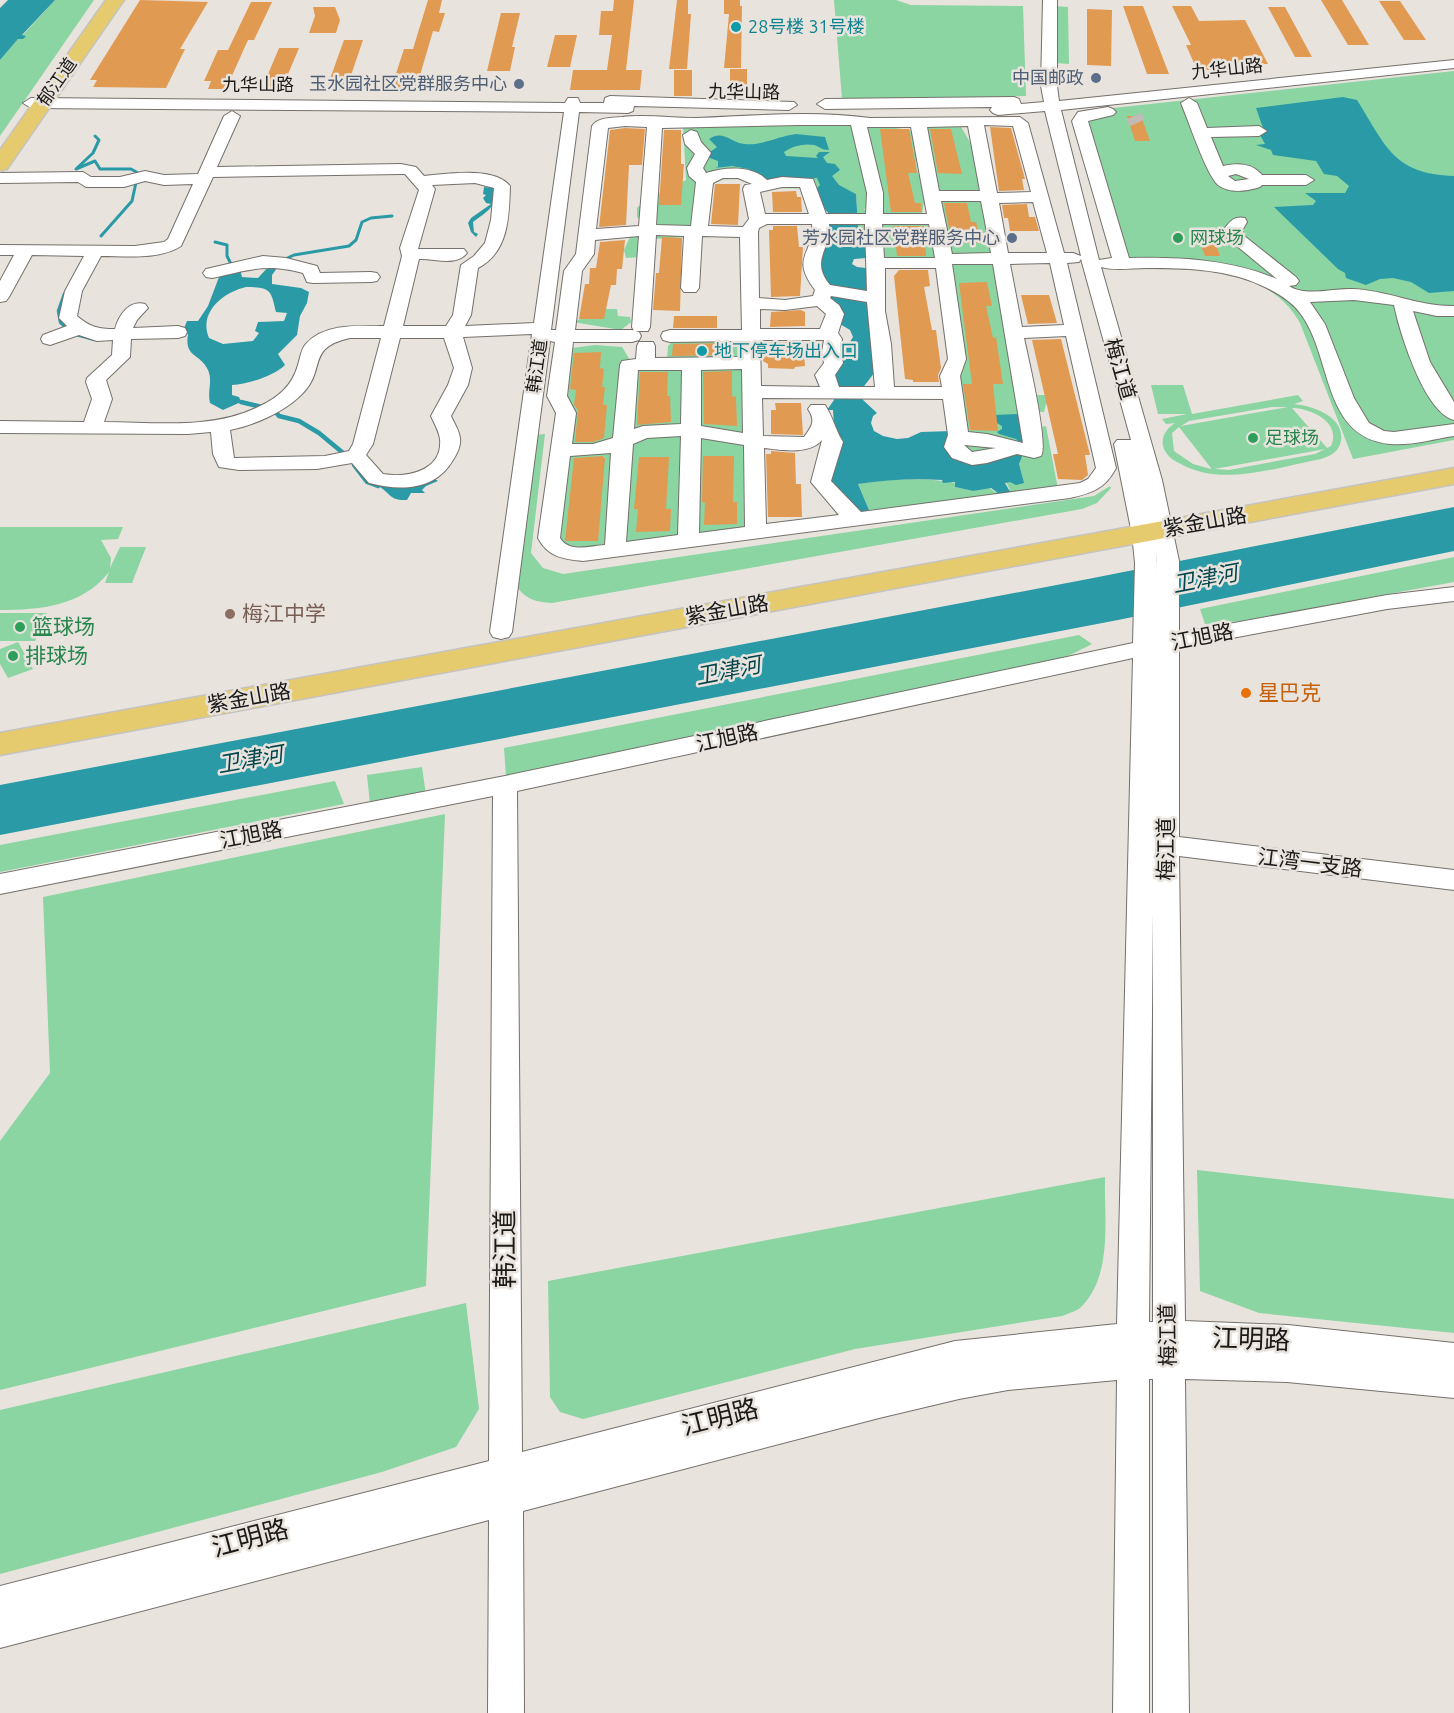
<svg xmlns="http://www.w3.org/2000/svg" width="1454" height="1713" font-family="Ubuntu,'Noto Sans SC',sans-serif">
<rect width="100%" height="100%" fill="#e9e3dd"/>
<!-- green -->
<g fill="#8ad5a2" fill-rule="evenodd">
<polygon points="55,0 94,0 0,136 0,60 18,39 25,36 22,36"/>
<polygon points="834,0 896,0 911,5 1023,6 1026,96 842,99"/>
<polygon points="1055,6 1068,7 1069,64 1056,63"/>
<path d="M 1454,71 L 1454,440 L 1353,459 L 1300,323 C 1265,261 1181,269 1120,268 L 1076,112 Z"/>
<path d="M 881,118 L 884,121 L 881,126 L 910,130 C 920,143 913,160 919,175 L 924,176 L 927,186 L 920,224 L 928,225 L 938,261 L 880,261 L 856,119 Z"/>
<polygon points="849,123 856,126 870,207 864,209 868,215 867,244 858,227 856,194 846,189 757,188 745,179 700,180 699,224 688,237 654,239 641,257 626,258 624,250 630,237 648,227 637,217 637,208 643,202 686,180 683,125"/>
<path d="M 923,124 L 960,125 L 975,151 L 1021,395 L 1075,395 L 1075,405 L 1046,404 L 1044,412 L 1019,411 L 1012,433 L 1046,426 L 1058,489 L 869,510 L 858,484 C 891,479 921,477 955,483 L 955,487 L 973,491 L 988,487 L 995,492 L 1010,490 L 1006,482 L 1023,481 L 1019,464 L 1023,455 L 1021,444 L 963,460 Z"/>
<polygon points="605,309 617,309 618,316 630,317 631,322 621,330 573,322"/>
<polygon points="675,339 736,340 743,343 744,530 574,550 556,538 572,348 595,345 622,347 630,360 667,360 668,346"/>
<path d="M 1151,385 L 1183,385 L 1192,414 L 1298,395 L 1303,401 L 1294,404 C 1312,406 1345,416 1341,441 C 1339,452 1330,456 1321,459 C 1277,467 1221,488 1179,463 C 1172,460 1165,454 1163,446 C 1161,436 1167,428 1175,423 L 1166,424 L 1162,419 L 1187,414 L 1158,414 ZM 1272,407 L 1288,407 L 1181,426 L 1189,421 ZM 1292,408 C 1310,408 1342,422 1331,446 L 1327,448 ZM 1179,427 L 1211,468 L 1211,469 L 1193,464 L 1174,451 L 1172,433 ZM 1325,449 L 1315,454 L 1229,470 L 1214,469 Z"/>
<path d="M 545,434 L 531,553 L 543,568 L 563,574 L 1094,496 L 1110,486 L 1111,488 L 1097,503 L 1082,509 L 552,603 C 534,602 523,598 514,582 L 534,435 Z"/>
<path d="M 0,527 L 123,527 L 118,539 L 101,540 L 111,558 L 110,568 L 120,547 L 146,547 L 132,583 L 105,583 L 109,572 C 82,606 41,610 0,610 Z"/>
<polygon points="1454,557 1454,582 1242,621 1205,624 1200,609"/>
<polygon points="0,613 47,613 35,641 0,641"/>
<polygon points="1079,635 1092,644 1062,659 506,776 504,748"/>
<polygon points="18,642 33,669 8,678 0,664 0,649"/>
<polygon points="422,767 426,795 370,804 367,775"/>
<polygon points="335,781 344,804 0,872 0,845"/>
<polygon points="445,814 426,1286 0,1390 0,1141 50,1073 43,897"/>
<polygon points="1197,1170 1454,1199 1454,1333 1259,1313 1200,1291"/>
<path d="M 1105,1177 C 1104,1218 1113,1274 1082,1306 C 1078,1311 1069,1313 1062,1316 L 855,1349 L 583,1419 L 560,1412 L 550,1397 L 548,1281 Z"/>
<polygon points="466,1303 479,1409 456,1447 382,1472 0,1574 0,1410"/>
</g>
<!-- water -->
<g fill="#2a9aa7" fill-rule="evenodd">
<polygon points="8,0 55,0 22,35 26,36 23,39 18,39 0,60 0,8"/>
<path d="M 1343,97 L 1357,100 C 1386,146 1393,174 1454,176 L 1454,291 L 1429,293 L 1411,282 L 1393,278 L 1380,279 L 1366,285 L 1346,278 L 1345,273 L 1338,269 L 1274,207 L 1313,205 L 1316,201 L 1305,193 L 1345,193 L 1349,186 L 1337,176 L 1324,174 L 1316,161 L 1273,155 L 1271,150 L 1256,145 L 1265,144 L 1260,135 L 1263,128 L 1256,108 Z"/>
<path d="M 796,134 L 825,137 L 829,150 C 821,150 821,147 814,145 C 805,143 792,146 784,152 L 786,156 L 818,158 L 816,156 L 819,152 L 830,152 L 823,157 L 827,163 L 835,164 L 840,170 L 832,176 L 839,185 L 856,194 L 858,226 L 867,244 L 867,258 L 854,259 L 852,264 L 857,267 L 866,268 L 869,277 L 866,281 L 871,283 L 864,294 L 870,311 L 875,372 L 861,390 L 863,400 L 877,413 L 873,416 L 871,423 L 874,431 L 883,436 L 897,439 L 908,438 L 921,432 L 952,431 L 963,460 L 1021,444 L 1016,439 L 999,434 L 997,432 L 1002,429 L 1002,426 L 995,422 L 994,415 L 1019,414 C 1026,429 1027,449 1019,464 L 1024,483 L 1016,485 L 1010,482 L 1005,483 L 1012,495 L 1005,498 L 991,488 L 973,491 L 955,487 L 955,482 L 943,483 L 942,480 C 912,478 887,480 858,484 L 869,510 L 859,513 L 833,482 L 824,481 L 834,426 L 833,410 L 827,410 L 834,400 L 833,351 L 848,345 L 853,337 L 850,330 L 835,321 L 816,275 L 826,228 L 832,217 L 820,204 L 819,198 L 821,198 L 815,190 L 820,185 L 817,178 L 764,180 L 749,169 L 732,166 L 715,168 L 718,167 L 718,161 L 707,157 L 710,152 L 717,147 L 709,139 C 723,129 731,143 745,144 C 761,146 779,136 796,134 Z"/>
<path d="M 484,187 L 495,188 C 498,207 486,212 473,222 L 474,232 L 478,234 L 476,237 L 471,232 L 468,223 L 471,218 L 491,204 L 486,203 L 483,198 L 486,195 L 483,194 Z"/>
<path d="M 271,264 L 280,264 L 272,275 L 272,284 L 301,288 L 309,292 L 307,303 L 300,316 L 297,335 L 278,354 L 285,365 C 274,376 248,384 232,385 L 232,395 L 239,397 L 241,402 L 223,410 L 210,403 C 207,391 213,381 208,370 C 200,353 184,358 188,334 L 182,333 L 187,321 L 198,321 L 208,306 L 219,277 L 240,269 L 242,277 L 258,278 ZM 246,287 C 271,287 271,290 276,312 L 287,313 L 284,321 L 258,322 L 255,331 L 259,333 L 253,341 L 223,344 L 209,338 C 198,312 224,292 246,287 Z"/>
<path d="M 427,479 L 435,479 L 438,481 L 426,486 L 422,490 L 425,493 L 411,493 L 407,500 C 389,501 391,493 378,486 Z"/>
<polygon points="1454,507 1454,551 1118,620 0,835 0,785 1088,579"/>
</g>
<g fill="none" stroke-linecap="round" stroke-linejoin="round">
<!-- stream-far1 -->
<g stroke="#2a9aa7" stroke-width="3">
<polyline points="95,136 99,140 93,153 76,169 95,161 100,169 131,169 138,173 132,201 101,236"/>
<polyline points="215,242 227,245 227,256 233,268"/>
<polyline points="279,262 294,255 349,246 356,240 362,222 371,218 392,216"/>
</g>
<!-- stream -->
<g stroke="#2a9aa7" stroke-width="4.5">
<polyline points="65,294 59,311 61,322 73,333 95,339"/>
<polyline points="241,402 274,410 279,416 299,421 319,433 348,457"/>
<polyline points="354,465 367,482 378,486"/>
</g>
</g>
<!-- building -->
<g fill="#e19a52">
<polygon points="140,0 208,2 180,49 185,49 166,88 93,87 97,80 90,80"/>
<polygon points="428,0 442,0 439,13 445,13 439,32 433,31 416,89 391,89 404,49 413,49"/>
<polygon points="614,0 634,0 626,70 642,70 640,90 570,90 573,70 607,70 612,35 599,35 601,11 613,11"/>
<polygon points="677,0 688,0 688,14 691,14 687,69 669,69"/>
<polygon points="724,0 740,0 740,6 742,6 741,68 724,68 729,14 724,14"/>
<polygon points="1321,0 1342,0 1369,45 1348,45"/>
<polygon points="1379,1 1400,1 1426,40 1404,40"/>
<polygon points="251,2 272,2 254,40 248,40 226,89 208,89 211,81 204,81 218,50 228,50"/>
<polygon points="1123,6 1143,6 1169,74 1147,74"/>
<polygon points="1172,6 1191,6 1199,21 1245,20 1268,64 1214,65 1217,70 1197,70 1186,45 1191,45"/>
<polygon points="313,7 335,7 340,20 336,33 309,33 315,16"/>
<polygon points="1268,7 1285,7 1312,57 1295,57"/>
<polygon points="1087,9 1112,10 1111,66 1087,65"/>
<polygon points="501,13 520,13 512,47 515,47 510,71 487,71"/>
<polygon points="555,35 577,35 570,67 547,67"/>
<polygon points="344,40 363,40 346,90 326,90"/>
<polygon points="279,48 299,48 281,91 261,91"/>
<rect x="730" y="69" width="17" height="27"/>
<rect x="674" y="70" width="18" height="26"/>
<polygon points="1127,116 1141,116 1150,141 1135,141"/>
<polygon points="990,127 1011,128 1025,179 1022,179 1024,190 999,191"/>
<polygon points="625,128 645,129 642,165 629,165 626,225 599,227 610,130"/>
<polygon points="880,129 909,129 917,173 908,173 915,203 921,203 922,212 891,212"/>
<polygon points="930,129 951,129 962,174 938,173"/>
<polygon points="664,130 681,130 681,164 684,164 681,205 659,205"/>
<polygon points="715,184 740,184 738,225 711,224"/>
<polygon points="796,191 797,197 801,197 802,212 773,212 772,192"/>
<polygon points="944,203 967,203 971,222 976,222 981,243 952,243"/>
<polygon points="1027,204 1029,217 1035,217 1039,231 1010,231 1008,218 1004,218 1002,205"/>
<polygon points="773,226 797,226 799,247 803,247 800,296 771,297 769,230 773,230"/>
<polygon points="894,226 924,226 926,256 897,256"/>
<polygon points="662,237 682,238 680,311 653,310 656,273 659,273"/>
<polygon points="625,240 622,269 617,269 616,285 611,285 604,319 579,319 585,284 589,284 590,268 596,268 600,242"/>
<polygon points="1199,241 1215,241 1220,256 1205,256"/>
<polygon points="899,270 928,270 930,286 924,287 932,330 936,330 941,368 938,375 939,382 913,382 913,380 905,379 894,276"/>
<polygon points="987,282 992,306 986,306 993,338 996,337 1003,384 993,384 998,431 970,430 963,384 972,384 959,283"/>
<polygon points="1021,295 1049,295 1057,323 1028,324"/>
<polygon points="801,310 805,312 805,326 770,327 771,312"/>
<polygon points="674,316 717,316 717,328 673,328"/>
<polygon points="1061,339 1090,455 1085,455 1088,475 1082,480 1058,479 1053,454 1058,454 1032,340"/>
<polygon points="770,342 803,342 805,366 795,367 794,369 768,368 768,364 763,361 763,358 769,355"/>
<polygon points="732,343 732,355 672,356 673,344"/>
<polygon points="601,352 600,368 604,369 602,387 605,387 603,405 607,405 604,438 593,442 575,442 578,410 574,405 576,390 570,389 574,353"/>
<polygon points="732,371 732,396 736,397 737,426 704,424 703,372"/>
<polygon points="640,372 668,372 667,396 670,396 671,422 637,425"/>
<polygon points="775,403 801,403 803,435 771,434 771,410 776,410"/>
<polygon points="771,451 795,453 796,484 801,484 802,517 768,517 766,454 771,454"/>
<polygon points="603,456 603,458 605,458 598,541 565,541 574,458"/>
<polygon points="703,456 734,456 733,502 737,502 737,524 704,525 705,503 702,502"/>
<polygon points="639,457 669,457 666,509 671,509 670,531 636,532 638,509 634,509"/>
</g>
<g fill="none" stroke-linecap="round" stroke-linejoin="round">
<!-- minor-tunnel -->
<polyline stroke="#c0bbb6" stroke-width="16" stroke-dasharray="16 8" stroke-linecap="butt" points="1134,116 1137,123"/>
<defs>
<g id="minor">
<path d="M 1043,0 L 1057,0 L 1057,86 L 1059,101 L 1454,60 L 1454,68 L 1061,110 L 1099,260 L 1112,258 L 1072,121 L 1078,112 L 1108,107 L 1113,109 L 1116,112 L 1113,115 L 1088,121 L 1129,258 C 1180,257 1229,259 1277,279 L 1226,237 L 1225,228 C 1231,220 1235,216 1245,218 L 1247,222 L 1243,229 L 1243,235 L 1296,277 L 1299,281 L 1296,285 L 1289,286 C 1306,297 1332,288 1352,289 C 1387,290 1420,307 1454,306 L 1454,316 L 1437,316 L 1413,311 L 1430,362 L 1454,402 L 1454,420 C 1424,412 1400,333 1394,305 L 1354,300 L 1310,302 L 1325,324 L 1354,398 L 1369,423 L 1384,431 L 1394,432 L 1454,424 L 1454,436 C 1433,439 1411,446 1390,444 C 1321,437 1333,356 1300,313 C 1292,302 1279,294 1267,288 C 1230,269 1187,268 1147,268 C 1132,268 1115,271 1101,267 L 1162,480 L 1179,561 L 1179,633 L 1387,595 L 1454,587 L 1454,601 L 1387,609 L 1179,648 L 1179,837 L 1454,870 L 1454,890 L 1179,856 L 1185,1321 L 1288,1325 L 1454,1343 L 1454,1398 L 1287,1382 L 1185,1379 L 1189,1713 L 1153,1713 L 1153,1379 L 1149,1379 L 1149,1713 L 1113,1713 L 1117,1380 L 1008,1390 L 959,1399 L 879,1418 L 523,1511 L 524,1713 L 488,1713 L 489,1520 L 0,1648 L 0,1586 L 489,1461 L 493,796 L 0,894 L 0,874 L 505,776 L 1133,643 L 1135,563 L 1132,534 L 1114,444 L 1117,440 L 1131,440 L 1081,259 L 1079,262 L 1067,263 L 1116,468 C 1105,489 1092,493 1070,498 L 583,561 C 563,559 548,557 538,538 L 556,413 L 547,396 L 555,342 L 550,341 L 512,632 L 509,637 L 501,639 L 493,637 L 490,632 L 532,334 L 463,337 L 472,368 L 468,385 L 451,416 C 454,423 459,430 460,438 C 461,446 457,454 453,460 C 435,491 400,491 369,483 L 352,463 L 317,469 L 239,470 L 219,467 L 213,454 L 211,432 L 188,434 L 0,433 L 0,421 L 84,422 L 92,399 L 86,382 L 87,378 L 112,355 L 113,340 L 97,341 L 79,335 L 50,345 L 43,343 L 41,339 L 43,335 L 67,326 L 59,318 L 65,291 L 84,256 L 32,255 L 9,297 L 6,301 L 0,302 L 0,281 L 14,255 L 0,255 L 0,245 L 135,246 L 164,242 L 168,239 L 193,184 L 164,185 L 145,181 L 124,187 L 86,187 L 78,182 L 0,183 L 0,173 L 83,172 L 91,177 L 120,177 L 145,171 L 164,175 L 198,174 L 224,116 L 232,111 L 240,116 L 217,167 L 401,164 L 416,167 L 424,176 C 447,174 494,166 510,186 C 509,216 509,252 478,268 L 471,315 L 465,326 L 534,323 L 564,112 L 31,108 L 23,103 L 31,98 L 565,103 L 568,98 L 578,98 L 580,103 L 604,103 L 605,98 L 610,96 L 794,102 L 797,105 L 789,110 L 634,106 L 633,111 L 628,113 L 579,112 L 551,330 L 556,330 L 564,271 L 576,254 L 592,126 C 598,117 611,118 622,117 C 645,114 671,118 695,118 C 753,116 813,110 870,118 L 1020,117 L 1028,123 L 1064,253 L 1073,253 L 1081,256 L 1045,111 L 998,115 L 993,113 L 990,110 L 992,107 L 825,109 L 817,104 L 825,99 L 1014,97 L 1019,99 L 1021,104 L 1044,102 L 1041,86 ZM 800,125 L 851,125 L 867,193 L 866,214 L 826,214 L 813,179 L 782,177 L 767,180 C 752,165 725,167 706,173 L 703,168 L 711,153 L 701,142 L 697,132 L 691,130 L 683,135 L 685,144 L 695,154 L 687,168 L 689,176 L 696,182 L 691,226 L 656,225 L 662,128 ZM 984,125 L 1013,126 L 1031,192 L 997,193 ZM 625,126 L 647,127 L 639,226 L 596,229 L 608,128 ZM 968,126 L 980,191 L 939,191 L 927,127 ZM 867,127 L 911,127 L 927,214 L 883,214 L 883,193 ZM 401,174 L 405,174 L 419,190 L 400,248 L 402,256 L 384,326 C 360,326 324,323 306,344 C 301,349 300,359 298,365 C 292,386 278,398 258,407 C 212,430 154,422 104,422 L 112,399 L 106,380 L 130,357 L 131,339 L 178,338 L 185,336 L 187,332 L 185,328 L 178,326 L 133,328 L 137,320 L 148,308 L 145,304 C 129,300 119,315 115,329 C 98,329 90,327 77,316 L 82,291 L 101,256 C 126,256 160,260 181,246 L 213,177 ZM 723,178 L 738,178 L 752,184 L 745,185 L 743,189 L 749,219 L 743,227 L 708,226 L 713,183 ZM 475,183 L 494,188 L 491,220 L 485,243 L 474,256 L 461,265 L 453,315 L 446,326 L 403,326 L 419,259 C 434,258 456,267 467,253 L 464,249 L 418,249 L 435,189 L 432,185 ZM 782,187 L 800,187 L 809,214 L 765,214 L 760,192 ZM 941,201 L 981,201 L 991,253 L 952,254 ZM 1033,202 L 1047,253 L 1008,253 L 999,203 ZM 767,224 L 812,224 C 815,254 789,256 815,290 L 813,296 L 785,300 L 759,298 L 758,232 L 759,228 ZM 829,224 L 865,224 L 867,291 L 830,285 C 809,260 832,249 829,224 ZM 882,224 L 929,224 L 935,258 L 884,258 ZM 656,235 L 684,236 L 681,288 L 684,292 L 696,292 L 699,288 L 702,236 L 740,237 L 742,330 L 670,330 L 663,332 L 661,336 L 663,340 L 670,342 L 742,341 L 742,357 L 655,358 L 655,346 L 653,342 L 639,342 L 637,346 L 636,359 L 622,361 L 620,365 L 613,438 L 593,444 L 572,444 L 576,413 L 567,396 L 573,342 L 632,342 L 639,340 L 641,336 L 639,332 L 632,330 L 575,330 L 582,271 L 594,254 L 595,240 L 639,236 L 632,327 L 634,331 L 648,331 L 650,327 ZM 1050,263 L 1064,325 L 1022,327 L 1010,264 ZM 952,264 L 993,264 L 1023,443 L 987,434 L 968,432 L 960,376 L 966,359 ZM 885,268 L 936,268 L 948,359 L 940,376 L 942,387 L 894,387 L 891,344 L 885,311 ZM 831,296 L 867,302 L 875,387 L 839,387 L 835,375 L 843,363 L 840,352 L 842,339 L 838,333 L 844,314 L 839,305 L 830,298 ZM 817,306 L 826,314 L 820,329 L 760,329 L 760,309 L 785,310 ZM 1066,336 L 1096,468 L 1088,479 L 1080,483 L 861,512 L 831,481 L 843,442 C 835,429 833,417 825,405 L 811,405 L 808,409 C 816,421 812,426 804,437 L 763,436 L 762,398 L 943,399 L 948,435 L 944,447 L 952,458 L 972,465 L 987,463 L 1017,454 L 1034,458 L 1041,456 C 1049,445 1028,357 1024,338 ZM 350,338 L 381,338 L 353,444 L 349,451 L 325,456 L 234,458 L 230,430 C 254,425 282,413 300,396 C 328,371 304,348 350,338 ZM 400,338 L 444,338 L 454,368 L 448,385 L 431,416 C 434,423 439,431 440,439 C 443,471 407,478 383,474 L 366,455 L 373,444 ZM 760,340 L 824,340 L 822,352 L 824,363 L 815,375 L 820,387 L 761,386 ZM 742,369 L 743,433 L 701,426 L 701,370 ZM 638,370 L 682,370 L 681,424 L 643,426 L 634,429 ZM 681,436 L 678,535 L 626,542 L 633,444 L 647,438 ZM 701,438 L 744,445 L 745,527 L 699,533 ZM 822,440 L 811,482 L 839,515 L 766,524 L 764,448 C 781,450 810,455 822,440 ZM 964,445 L 996,448 L 972,452 ZM 611,453 L 605,545 C 590,546 569,553 560,538 L 570,456 ZM 1156,553 L 1157,561 L 1156,638 L 1157,563 ZM 1133,658 L 1117,1324 L 955,1341 L 522,1452 L 517,791 ZM 1153,912 L 1153,1322 L 1149,1322 Z"/>
<path d="M 1189,98 L 1197,103 L 1207,128 L 1259,126 L 1267,131 L 1259,136 L 1211,137 L 1223,166 C 1238,163 1252,163 1262,175 L 1306,175 L 1314,180 L 1306,185 L 1262,185 L 1260,187 C 1247,191 1230,194 1218,185 C 1206,174 1189,122 1181,103 ZM 1236,174 L 1249,179 L 1235,181 L 1228,176 Z"/>
<path d="M 263,256 L 286,258 L 317,266 L 320,273 L 371,272 L 377,273 L 380,277 L 377,281 L 371,282 L 313,283 L 307,282 L 303,273 C 266,263 248,270 212,278 L 206,277 L 203,273 L 206,269 Z"/>
</g>
<g id="major">
<polygon points="106,0 124,0 7,169 0,171 0,150"/>
<polygon points="1454,468 1454,484 0,755 0,733"/>
</g>
</defs>
<!-- minor casing -->
<use href="#minor" stroke="#75706b" stroke-width="2"/>
<!-- major casing -->
<use href="#major" stroke="#c4c3c3" stroke-width="3"/>
<!-- minor -->
<use href="#minor" fill="#fff" fill-rule="evenodd"/>
<!-- major -->
<use href="#major" fill="#e5cb6e" fill-rule="evenodd"/>
</g>
<!-- markers -->
<g fill="#0f9aa8" stroke="#e9e3dd" stroke-width="2">
<circle cx="736" cy="27" r="6"/>
<circle cx="702" cy="351" r="6"/>
</g>
<g fill="#5c6f8a" stroke="#e9e3dd" stroke-width="2">
<circle cx="1096" cy="78" r="6"/>
<circle cx="519" cy="84" r="6"/>
<circle cx="1012" cy="238" r="6"/>
</g>
<g fill="#2e9e5b" stroke="#e9e3dd" stroke-width="2">
<circle cx="1178" cy="238" r="6"/>
<circle cx="1253" cy="438" r="6"/>
<circle cx="20" cy="627" r="6"/>
<circle cx="13" cy="656" r="6"/>
</g>
<circle fill="#8d6e63" stroke="#e9e3dd" stroke-width="2" cx="230" cy="614" r="6"/>
<circle fill="#e8710a" stroke="#e9e3dd" stroke-width="2" cx="1246" cy="693" r="6"/>
<g text-anchor="middle" stroke-width="5" stroke-linejoin="round" paint-order="stroke">
<!-- far-culture labels -->
<g font-size="18" fill="#0d838f" stroke="#e9e3dd" text-anchor="start">
<text x="748" y="33">28号楼 31号楼</text>
<text x="714" y="357">地下停车场出入口</text>
</g>
<!-- far-street labels -->
<g font-size="18" fill="#1c1a18" stroke="#e9e3dd">
<text transform="translate(1227 69) rotate(-6)" y="6">九华山路</text>
<text transform="translate(57 82) rotate(-55)" y="6">郁江道</text>
<text x="258" y="91">九华山路</text>
<text transform="translate(744 92) rotate(1)" y="6">九华山路</text>
<text transform="translate(537 366) rotate(-82)" y="6">韩江道</text>
</g>
<!-- far-service labels -->
<g font-size="18" fill="#4e5e75" stroke="#e9e3dd" text-anchor="end">
<text x="1084" y="84">中国邮政</text>
<text x="507" y="90">玉水园社区党群服务中心</text>
<text x="1000" y="244">芳水园社区党群服务中心</text>
</g>
<!-- far-leisure labels -->
<g font-size="18" fill="#27864d" stroke="#e9e3dd" text-anchor="start">
<text x="1190" y="244">网球场</text>
<text x="1265" y="444">足球场</text>
</g>
<!-- street labels -->
<g font-size="21" fill="#1c1a18" stroke="#e9e3dd">
<text transform="translate(1120 369) rotate(74)" y="7">梅江道</text>
<text transform="translate(1205 522) rotate(-10)" y="7">紫金山路</text>
<text transform="translate(727 610) rotate(-10)" y="7">紫金山路</text>
<text transform="translate(1202 637) rotate(-11)" y="7">江旭路</text>
<text transform="translate(249 698) rotate(-10)" y="7">紫金山路</text>
<text transform="translate(727 738) rotate(-12)" y="7">江旭路</text>
<text transform="translate(251 835) rotate(-11)" y="7">江旭路</text>
<text transform="translate(1166 849) rotate(-90)" y="7">梅江道</text>
<text transform="translate(1310 863) rotate(7)" y="7">江湾一支路</text>
<text transform="translate(1168 1335) rotate(-91)" y="7">梅江道</text>
</g>
<!-- education labels -->
<g font-size="21" fill="#785e54" stroke="#e9e3dd" text-anchor="start">
<text x="242" y="621">梅江中学</text>
</g>
<!-- leisure labels -->
<g font-size="21" fill="#27864d" stroke="#e9e3dd" text-anchor="start">
<text x="32" y="634">篮球场</text>
<text x="25" y="663">排球场</text>
</g>
<!-- food labels -->
<g font-size="21" fill="#c56008" stroke="#e9e3dd" text-anchor="start">
<text x="1258" y="700">星巴克</text>
</g>
<!-- water labels -->
<g font-size="22" font-style="italic" fill="#00444b" stroke="#e9e3dd">
<text transform="translate(1205 578) rotate(-11)" y="8">卫津河</text>
<text transform="translate(728 670) rotate(-11)" y="8">卫津河</text>
<text transform="translate(250 759) rotate(-10)" y="8">卫津河</text>
</g>
<!-- near-street labels -->
<g font-size="26" fill="#1c1a18" stroke="#e9e3dd">
<text transform="translate(505 1249) rotate(-90)" y="9">韩江道</text>
<text transform="translate(1251 1339) rotate(2)" y="9">江明路</text>
<text transform="translate(720 1417) rotate(-14)" y="9">江明路</text>
<text transform="translate(250 1538) rotate(-15)" y="9">江明路</text>
</g>
</g>
</svg>
